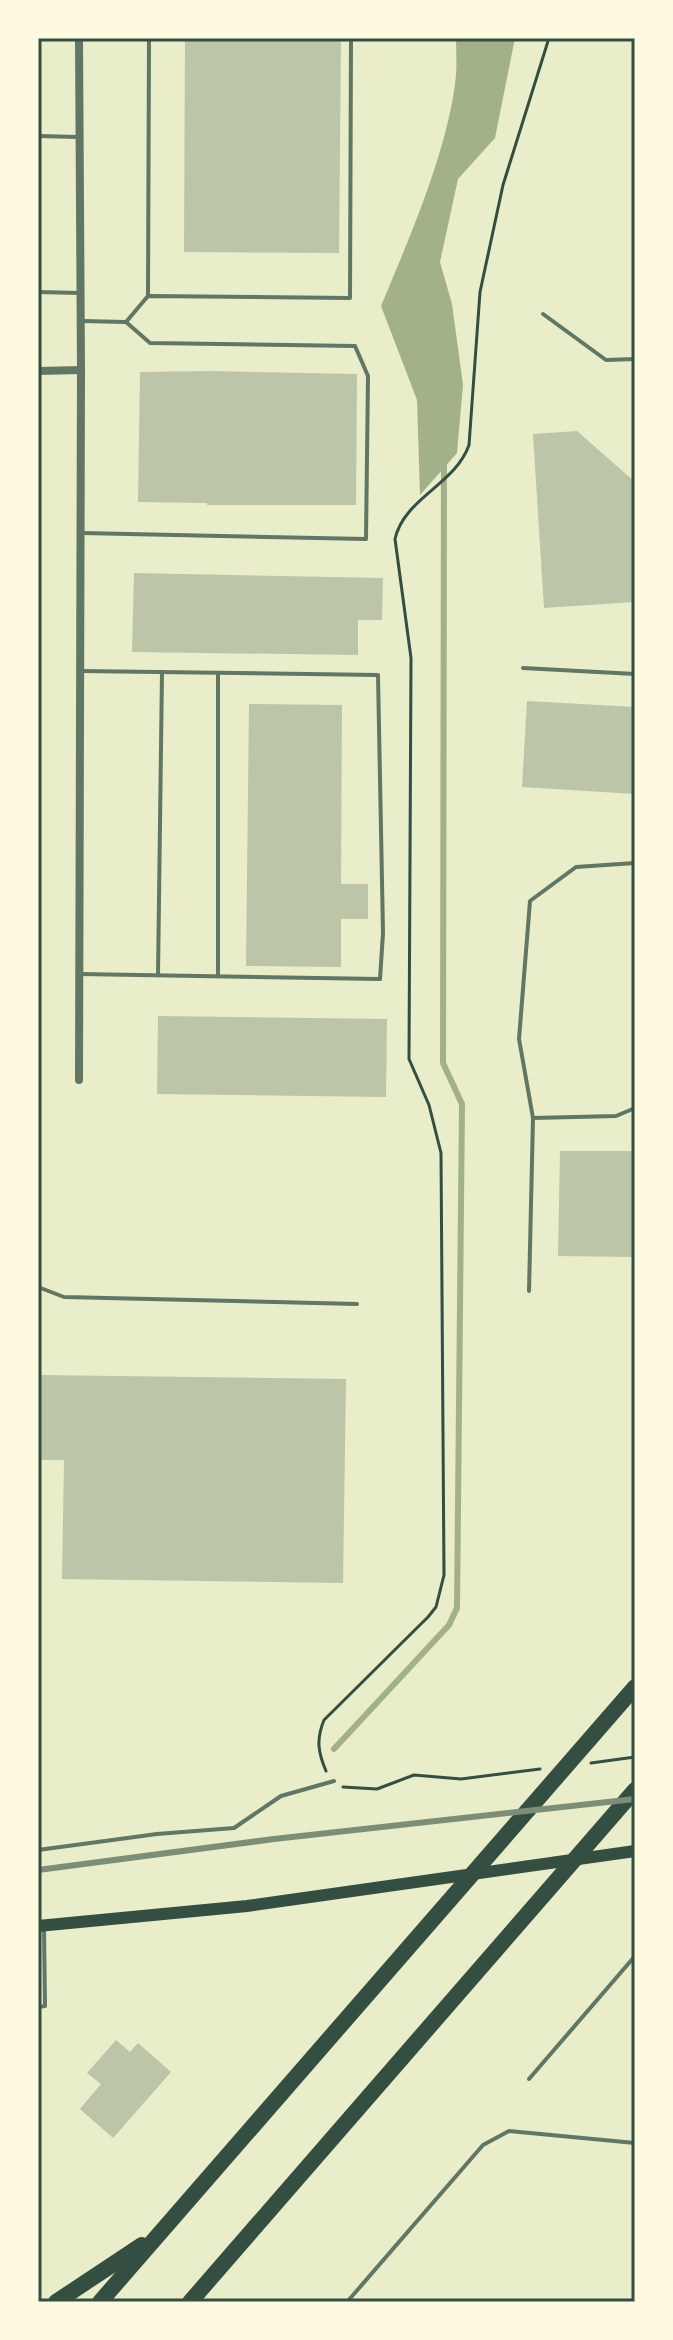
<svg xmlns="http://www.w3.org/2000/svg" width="673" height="2340" font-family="Helvetica,sans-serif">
<rect width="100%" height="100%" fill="#e9edc9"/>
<!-- water -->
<path fill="#a3b18a" d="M 456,38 L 515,38 L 495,138 L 458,179 L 440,262 L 452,304 L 463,385 L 457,453 L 420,495 L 417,400 L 381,306 C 409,239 449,148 456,75 C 457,63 456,50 456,38 Z"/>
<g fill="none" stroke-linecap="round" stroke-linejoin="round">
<!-- stream -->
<polyline stroke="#a3b18a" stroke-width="6" points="334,1749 449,1625 457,1608 462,1104 443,1063 444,460"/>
</g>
<!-- building -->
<g fill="#bcc5a7">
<polygon points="185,38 341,38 339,253 184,252"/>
<polygon points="210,371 357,374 356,505 207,505 207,503 138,502 140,372"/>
<polygon points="577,431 635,482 635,602 544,608 533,434"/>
<polygon points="134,573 383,578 382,620 358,620 358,655 132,652"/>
<polygon points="527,701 635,707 635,794 522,787"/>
<polygon points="249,704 342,705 341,884 368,884 368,919 341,919 341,967 246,966"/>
<polygon points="158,1016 387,1019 386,1097 157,1094"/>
<polygon points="560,1151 635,1151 635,1257 558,1256"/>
<polygon points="38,1375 346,1379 343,1583 62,1579 64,1460 38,1460"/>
<polygon points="116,2040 130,2052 138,2043 171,2072 113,2138 80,2109 101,2084 87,2073"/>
</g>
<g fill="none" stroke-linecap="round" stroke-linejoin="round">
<!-- path -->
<g stroke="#344e41" stroke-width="3">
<polyline points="591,1763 635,1757"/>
<path d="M 326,1771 C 318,1752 316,1740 324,1720 L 428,1617 L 436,1607 L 444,1575 L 441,1153 L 429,1105 L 409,1059 L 411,658 L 395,539 C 404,498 455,485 469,445 L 480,292 L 503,185 L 549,38"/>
<polyline points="343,1787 377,1789 414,1775 461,1779 540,1769"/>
</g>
<!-- service -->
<g stroke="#617663" stroke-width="4">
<polyline points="38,136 78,137"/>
<polyline points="38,292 80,293"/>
<polyline points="148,296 149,38"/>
<polyline points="543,314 606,360 635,359"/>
<polyline points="82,321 126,322 150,343 355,346 368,376 366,539 82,533"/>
<polyline points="126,322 148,296 350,298 351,38"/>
<polyline points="523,668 635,674"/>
<polyline points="218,673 218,976"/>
<polyline points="635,863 576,867 530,901 519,1039 533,1118 616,1116 635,1108"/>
<polyline points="80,974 380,979 383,933 378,675 80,671"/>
<polyline points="158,975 162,672"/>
<polyline points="38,1287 64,1297 357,1304"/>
<polyline points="529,1291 533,1118"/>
<polyline points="38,1850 157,1834 234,1828 281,1796 334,1781"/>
<polyline points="38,2007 45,2006 44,1928"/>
<polyline points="529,2079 635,1956"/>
<polyline points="347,2302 483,2145 509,2131 635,2143"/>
</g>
<!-- minor -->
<g stroke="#617663" stroke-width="8">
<polyline points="79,38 81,370 79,1080"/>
<polyline points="38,371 81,370"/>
</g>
<!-- secondary -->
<polyline stroke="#344e41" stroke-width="12" points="38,1926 247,1906 635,1851"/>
<!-- motorway -->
<g stroke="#344e41" stroke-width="16">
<polyline points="56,2302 142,2245"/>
<polyline points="100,2302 635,1687"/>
<polyline points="190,2302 635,1790"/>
</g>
<!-- rail -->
<polyline stroke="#7c8e77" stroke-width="6" points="38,1870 274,1839 635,1799"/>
</g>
<!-- border -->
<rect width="673" height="2340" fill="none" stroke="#fefae0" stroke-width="80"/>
<rect x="40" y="40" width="593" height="2260" fill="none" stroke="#344e41" stroke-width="3"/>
</svg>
